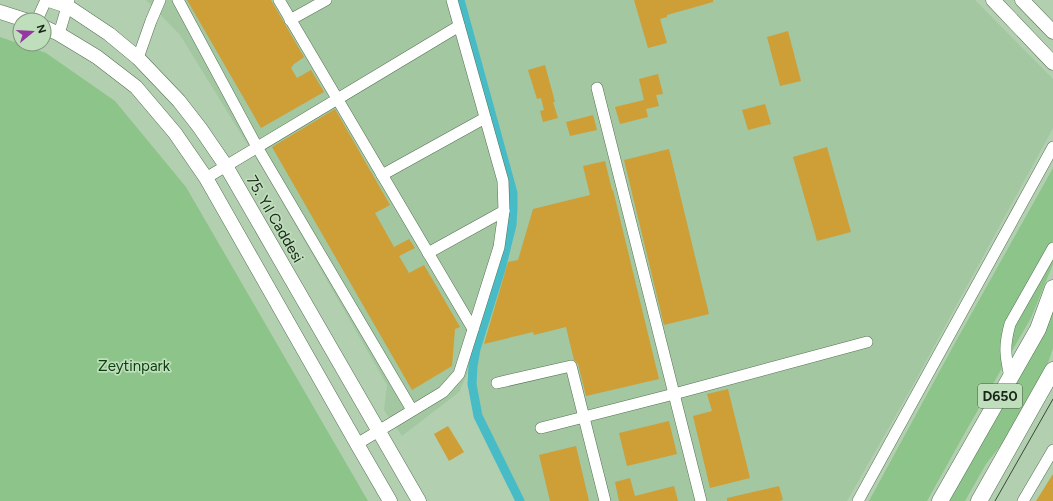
<svg xmlns="http://www.w3.org/2000/svg" width="1053" height="501" font-family="Figtree,sans-serif">
<rect width="100%" height="100%" fill="#b2d0b0"/>
<!-- built -->
<polygon fill="#a3c7a1" points="146,0 975,0 1053,79 1053,128 913,385 847,501 522,501 473,401 470,368 459,392 402,436 384,410 387,385 267,176 180,35"/>
<!-- green -->
<g fill="#8cc489">
<polygon points="0,37 46,53 115,101 186,187 368,501 0,501"/>
<polygon points="1053,168 1053,264 1031,318 967,429 927,501 869,501 955,343"/>
<polygon points="1053,304 1053,348 1049,360 1019,422 986,464 965,501 948,501"/>
</g>
<g fill="none" stroke-linecap="round" stroke-linejoin="round">
<!-- canal -->
<polyline stroke="#48bcc6" stroke-width="9" points="460,0 513,193 513,208 512,225 501,269 476,349 473,366 472,384 478,416 520,501"/>
</g>
<!-- building -->
<g fill="#ce9e37">
<polygon points="187,0 271,0 304,57 294,64 291,68 297,78 311,70 324,92 261,128"/>
<polygon points="634,0 713,0 713,2 667,15 667,17 660,19 667,43 648,48"/>
<polygon points="788,31 801,81 780,86 767,37"/>
<polygon points="545,65 555,102 553,102 558,118 543,122 540,111 544,110 541,98 537,99 528,70"/>
<polygon points="658,74 663,94 656,95 659,106 646,109 648,117 620,124 615,107 644,100 639,79"/>
<polygon points="765,104 771,124 748,130 742,110"/>
<polygon points="335,109 390,205 375,213 394,247 409,239 415,248 399,256 409,273 424,265 460,327 455,329 452,366 412,390 272,147"/>
<polygon points="593,115 597,130 570,136 566,122"/>
<polygon points="827,147 851,232 817,241 793,157"/>
<polygon points="669,149 709,314 664,325 624,160"/>
<polygon points="605,161 612,190 613,190 659,379 586,396 578,364 574,360 566,327 534,335 533,332 484,344 508,262 518,260 533,209 590,195 583,166"/>
<polygon points="728,389 750,478 710,488 693,416 712,411 707,394"/>
<polygon points="669,421 677,454 627,466 619,433"/>
<polygon points="448,426 464,452 449,461 434,434"/>
<polygon points="576,446 589,501 550,501 539,455"/>
<polygon points="1053,474 1053,501 1036,501"/>
<polygon points="630,478 635,496 674,486 678,501 619,501 615,482"/>
<polygon points="779,486 783,500 779,501 727,501 727,498"/>
</g>
<g fill="none" stroke-linecap="round" stroke-linejoin="round">
<defs>
<g id="minor">
<polyline points="178,0 257,147 412,410"/>
<polyline points="279,0 473,329"/>
<polyline points="37,20 46,0"/>
<polyline points="290,20 326,0"/>
<polyline points="59,34 69,0"/>
<polyline points="138,58 151,21 160,0"/>
<polyline points="597,88 701,501"/>
<polyline points="382,175 485,118"/>
<polyline points="206,178 459,26"/>
<polyline points="428,253 504,211"/>
<path d="M 1010,377 C 1005,355 1004,346 1010,324 L 1053,248"/>
<polyline points="497,383 571,366 605,501"/>
<polyline points="541,428 674,394 867,342"/>
<polyline points="357,444 443,392 459,374 499,247 504,211 503,181 452,0"/>
<polyline points="858,501 1053,147"/>
<polyline points="1023,501 1053,450"/>
</g>
<g id="major">
<polyline points="49,0 67,6 109,34 138,58 179,101 200,128 226,166 419,501"/>
<polyline points="993,0 1053,63"/>
<polyline points="1022,0 1053,32"/>
<polyline points="0,12 25,20"/>
<polyline points="44,27 59,34 97,57 136,87 175,133 206,178 357,444 390,501"/>
</g>
<g id="highway">
<polyline points="940,501 1038,329 1053,288"/>
<polyline points="979,501 1053,370"/>
</g>
</defs>
<!-- minor casing -->
<use href="#minor" stroke="#567255" stroke-width="12"/>
<!-- major casing -->
<use href="#major" stroke="#567255" stroke-width="15"/>
<!-- highway casing -->
<use href="#highway" stroke="#567255" stroke-width="17"/>
<!-- minor -->
<use href="#minor" stroke="#fff" stroke-width="11"/>
<!-- major -->
<use href="#major" stroke="#fff" stroke-width="14"/>
<!-- highway -->
<use href="#highway" stroke="#fff" stroke-width="16"/>
<!-- tram -->
<polyline stroke="#394938" stroke-width="1" points="995,501 1053,399"/>
</g>
<g text-anchor="middle" stroke-width="3.5" stroke-linejoin="round" paint-order="stroke">
<!-- shield labels -->
<rect fill="#bfdebc" stroke="#4b5c49" stroke-width="1" x="978" y="384" width="44" height="24" rx="3"/>
<g font-size="14" font-weight="bold" fill="#192518">
<text x="1000" y="401">D650</text>
</g>
<!-- street labels -->
<g font-size="15" fill="#192518" stroke="#bfdebc">
<text transform="translate(275 219) rotate(60)" y="5">75. Yıl Caddesi</text>
</g>
<!-- park labels -->
<g font-size="15" fill="#0c3f0d" stroke="#bfdebc">
<text x="134" y="371">Zeytinpark</text>
</g>
</g>
<!-- north arrow -->
<g transform="translate(32 32) rotate(72)"><circle r="19" fill="#bfdebc" stroke="#7d947a"/>
<path d="M0-3L7 15L0 10L-7 15Z" fill="#9537a1"/>
<text y="-6" font-size="11" font-weight="bold" text-anchor="middle" fill="#192518">N</text>
</g>
</svg>
